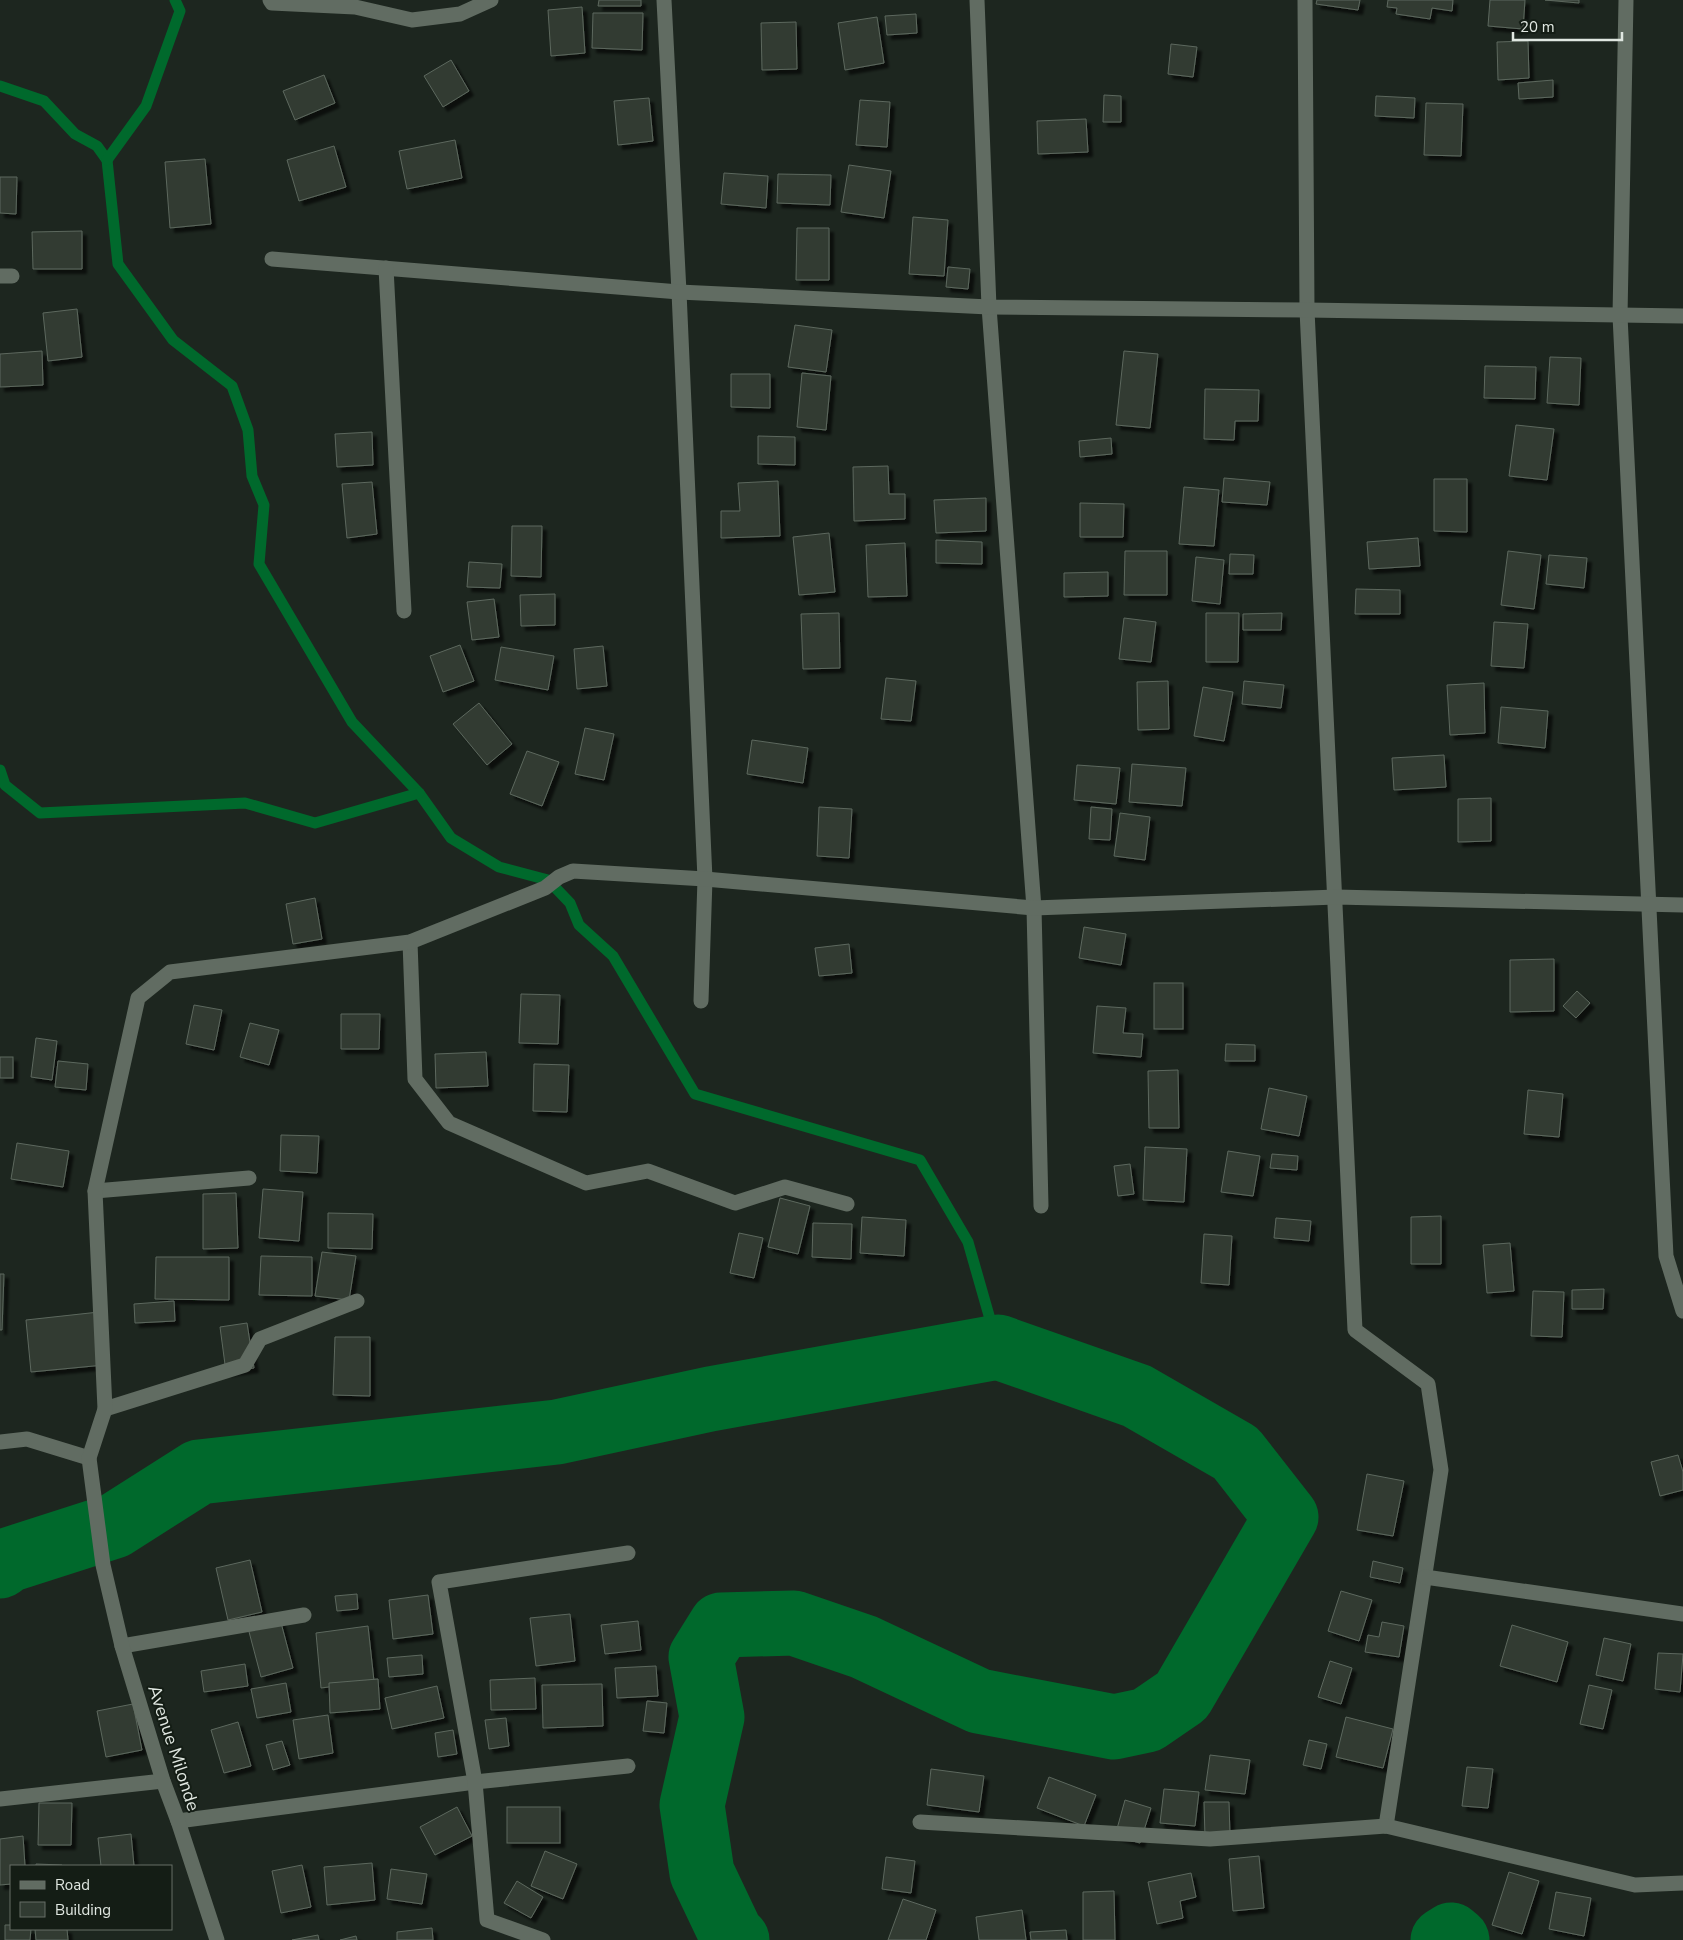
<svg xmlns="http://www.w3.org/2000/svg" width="1683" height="1940" font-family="'Nunito Sans',sans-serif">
<defs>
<filter id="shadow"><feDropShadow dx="4.5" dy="4.5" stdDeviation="1" flood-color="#0009"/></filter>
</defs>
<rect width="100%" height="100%" fill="#1d261f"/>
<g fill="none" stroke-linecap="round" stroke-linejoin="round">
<!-- stream -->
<g stroke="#00692c" stroke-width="11">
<polyline points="0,86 44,101 75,134 97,146 107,160 118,264 173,340 232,386 248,430 252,476 264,505 259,564 352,722 419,793 451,838 499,867 548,880 570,903 579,925 613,956 695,1094 920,1160 968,1242 998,1347"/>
<polyline points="107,160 146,106 180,11 175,0"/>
<polyline points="0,770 5,785 40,813 245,803 315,823 419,793"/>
</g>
<!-- river -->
<g stroke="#00692c" stroke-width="65">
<polyline points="0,1566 8,1560 114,1526 199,1472 557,1432 710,1399 998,1347 1137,1396 1236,1453 1286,1517 1182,1696 1147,1720 1114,1727 979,1701 864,1647 794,1623 721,1625 701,1657 712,1717 692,1805 702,1873 731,1934 737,1940"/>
<polyline points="1443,1940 1451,1935 1457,1940"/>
</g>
</g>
<!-- building -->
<g fill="#313b32" stroke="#5d685e" filter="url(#shadow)">
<polygon points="599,0 641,0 641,6 598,6"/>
<polygon points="1317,0 1360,0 1358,10 1316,4"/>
<polygon points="1388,0 1453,0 1452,11 1432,8 1430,19 1396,14 1397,8 1387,7"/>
<polygon points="1490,0 1525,0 1523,29 1488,26"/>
<polygon points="1545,0 1579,0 1579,3"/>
<polygon points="582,7 585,53 551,56 548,10"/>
<polygon points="593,13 643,13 642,50 592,48"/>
<polygon points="916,14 917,33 887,35 885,16"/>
<polygon points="877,17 884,63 845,70 838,23"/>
<polygon points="796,22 797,69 762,70 761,23"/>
<polygon points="1528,41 1529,78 1498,80 1497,42"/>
<polygon points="1171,44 1197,47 1193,77 1168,74"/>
<polygon points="451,60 469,91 443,107 424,76"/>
<polygon points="324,75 335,103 295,120 283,91"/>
<polygon points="1553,80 1553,97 1519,99 1518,83"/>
<polygon points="1104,95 1121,96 1121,122 1103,122"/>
<polygon points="1376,96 1415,98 1414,118 1375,116"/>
<polygon points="649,98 653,141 618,145 614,101"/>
<polygon points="860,100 890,102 887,147 856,145"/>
<polygon points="1426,103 1463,104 1461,156 1424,155"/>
<polygon points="1086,119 1088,152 1038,154 1037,121"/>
<polygon points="455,140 462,178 407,189 399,151"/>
<polygon points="334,146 346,187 299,201 287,160"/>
<polygon points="205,159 211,224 170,228 165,162"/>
<polygon points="849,165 891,171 884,218 841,212"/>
<polygon points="724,173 768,176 766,208 721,204"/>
<polygon points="778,174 831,175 830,205 777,203"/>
<polygon points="0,177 17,177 16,214 0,213"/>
<polygon points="913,217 948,220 944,276 909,274"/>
<polygon points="797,228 829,228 829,280 796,280"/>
<polygon points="82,231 82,269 33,269 32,232"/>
<polygon points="948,267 970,269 968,289 946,287"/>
<polygon points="77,309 82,357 48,361 43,313"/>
<polygon points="795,325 832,330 826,372 788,367"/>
<polygon points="42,351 43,385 0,387 0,354"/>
<polygon points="1124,351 1158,354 1150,428 1116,425"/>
<polygon points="1550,357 1581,358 1579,405 1547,403"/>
<polygon points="1485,366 1536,367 1535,399 1484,398"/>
<polygon points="802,373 831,376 826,430 797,427"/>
<polygon points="731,374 770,374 770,408 731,407"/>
<polygon points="1205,389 1259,390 1258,421 1235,421 1234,440 1204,439"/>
<polygon points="1516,425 1554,429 1547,480 1509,476"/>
<polygon points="372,432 373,465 337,467 335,434"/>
<polygon points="758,436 795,437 795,465 758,464"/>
<polygon points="1111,438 1112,454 1080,457 1079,441"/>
<polygon points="888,466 889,494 905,494 905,519 854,521 853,467"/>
<polygon points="1224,478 1270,482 1267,505 1222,502"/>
<polygon points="1434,479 1467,479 1467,532 1434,531"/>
<polygon points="778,481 780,536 721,538 721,511 740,511 738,483"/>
<polygon points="372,482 377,534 347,538 342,484"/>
<polygon points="1184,487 1219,490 1214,546 1179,544"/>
<polygon points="986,498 986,531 936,533 934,500"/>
<polygon points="1080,503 1124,504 1123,537 1080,537"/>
<polygon points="512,526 542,526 541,577 511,576"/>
<polygon points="829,533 835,592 799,595 793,537"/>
<polygon points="1418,538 1420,566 1369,569 1367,542"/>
<polygon points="936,540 982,542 982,564 936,563"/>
<polygon points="905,543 907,596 868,597 866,545"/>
<polygon points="1125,551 1167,551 1167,595 1124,595"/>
<polygon points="1508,551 1541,555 1534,609 1501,605"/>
<polygon points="1230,554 1254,555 1253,574 1229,574"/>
<polygon points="1549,555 1587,558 1584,588 1546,584"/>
<polygon points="1196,557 1224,560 1220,604 1192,601"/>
<polygon points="469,562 502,564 500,588 467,587"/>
<polygon points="1108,572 1108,596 1064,597 1064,573"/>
<polygon points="1356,589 1400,590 1400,614 1355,614"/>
<polygon points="555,594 555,625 521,626 520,595"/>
<polygon points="494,599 499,637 472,640 467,602"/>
<polygon points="839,613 840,668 803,669 801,614"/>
<polygon points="1206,613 1239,613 1238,662 1206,662"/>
<polygon points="1282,613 1281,630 1243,630 1243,614"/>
<polygon points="1124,618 1156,622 1151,662 1119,659"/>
<polygon points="1494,622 1528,624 1524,668 1491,666"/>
<polygon points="460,645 474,681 443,692 430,656"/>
<polygon points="603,646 607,686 577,689 574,649"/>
<polygon points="501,647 554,656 548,690 495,680"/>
<polygon points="886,678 916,681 911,721 881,719"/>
<polygon points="1168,681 1169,729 1138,730 1137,682"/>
<polygon points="1244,681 1284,685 1281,708 1242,704"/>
<polygon points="1484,683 1485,733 1450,735 1447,685"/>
<polygon points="1203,687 1233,692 1224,741 1194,736"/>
<polygon points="479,703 512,744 487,765 453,724"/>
<polygon points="1501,707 1548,711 1545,748 1498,743"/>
<polygon points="585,728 614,734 604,780 575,774"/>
<polygon points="752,740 808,748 803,783 747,774"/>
<polygon points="527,751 559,762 542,806 510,794"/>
<polygon points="1444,755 1446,787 1394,790 1392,758"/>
<polygon points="1132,764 1186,768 1182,806 1129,802"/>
<polygon points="1077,765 1120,768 1116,804 1074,800"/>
<polygon points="1491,798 1491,841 1458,842 1458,799"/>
<polygon points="819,807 852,809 849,858 817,856"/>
<polygon points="1091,807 1112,809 1110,840 1089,839"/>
<polygon points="1120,813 1150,817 1145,860 1114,856"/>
<polygon points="315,898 322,939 293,944 286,904"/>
<polygon points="1084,927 1126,934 1121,965 1079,958"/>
<polygon points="849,944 852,973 819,976 815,948"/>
<polygon points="1554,959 1554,1011 1510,1012 1510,960"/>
<rect x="1154" y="983" width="29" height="46"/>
<polygon points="1577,991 1590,1003 1576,1018 1563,1006"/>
<polygon points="521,994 560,995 558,1044 519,1043"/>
<polygon points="194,1005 222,1010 214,1050 186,1044"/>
<polygon points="1097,1006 1126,1008 1123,1033 1143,1034 1141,1057 1093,1053"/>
<polygon points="341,1014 380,1014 379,1049 341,1049"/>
<polygon points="250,1023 279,1030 269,1065 240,1057"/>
<polygon points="36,1038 57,1041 52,1080 31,1077"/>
<polygon points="1226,1044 1255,1045 1255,1061 1225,1061"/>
<polygon points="486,1052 488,1086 436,1088 435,1054"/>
<rect x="0" y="1057" width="13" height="21"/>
<polygon points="58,1061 88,1064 86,1090 55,1087"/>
<polygon points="534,1064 569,1065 567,1112 533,1111"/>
<polygon points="1178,1070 1179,1128 1149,1128 1148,1071"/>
<polygon points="1269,1088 1307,1096 1299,1136 1261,1129"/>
<polygon points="1528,1090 1563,1094 1559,1137 1524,1134"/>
<polygon points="281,1135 319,1136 317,1173 280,1171"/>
<polygon points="17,1143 69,1151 63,1187 11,1179"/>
<polygon points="1145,1147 1187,1149 1184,1202 1143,1200"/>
<polygon points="1228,1151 1260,1156 1253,1196 1221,1192"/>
<polygon points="1272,1154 1298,1156 1297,1170 1270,1168"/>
<polygon points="1130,1164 1134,1194 1118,1196 1114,1166"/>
<polygon points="263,1189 303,1192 299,1241 259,1238"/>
<polygon points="236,1193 238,1248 203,1249 203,1194"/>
<polygon points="780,1198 810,1206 798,1254 768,1247"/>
<polygon points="328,1213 373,1214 372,1249 328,1248"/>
<polygon points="1441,1216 1441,1264 1411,1264 1411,1217"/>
<polygon points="862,1217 906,1220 904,1256 860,1253"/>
<polygon points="1276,1218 1311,1221 1309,1241 1274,1238"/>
<polygon points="813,1223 852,1224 851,1259 812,1257"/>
<polygon points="739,1233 763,1238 754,1278 730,1273"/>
<polygon points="1204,1234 1232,1236 1229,1285 1201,1283"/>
<polygon points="1510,1243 1514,1291 1487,1293 1483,1245"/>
<polygon points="322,1252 356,1256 349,1300 315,1296"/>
<polygon points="261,1256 312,1257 312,1296 259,1295"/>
<polygon points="156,1257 229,1257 229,1300 155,1299"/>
<polygon points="0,1274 4,1274 2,1330 0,1330"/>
<polygon points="1604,1289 1603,1309 1572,1309 1572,1290"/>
<polygon points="1533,1291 1564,1292 1562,1337 1531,1336"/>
<polygon points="174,1301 175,1321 135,1323 134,1304"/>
<polygon points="99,1312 104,1365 31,1372 26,1320"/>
<polygon points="247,1323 254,1368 226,1372 220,1327"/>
<polygon points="335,1337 370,1337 370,1396 333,1395"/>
<polygon points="1678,1455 1683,1472 1683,1490 1660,1496 1651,1462"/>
<polygon points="1367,1474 1404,1481 1393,1536 1357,1530"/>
<polygon points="250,1560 262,1612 228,1620 216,1568"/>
<polygon points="1373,1561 1403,1568 1400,1583 1370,1577"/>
<polygon points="1341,1591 1372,1600 1359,1641 1328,1631"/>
<polygon points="357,1594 358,1609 337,1611 335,1596"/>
<polygon points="428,1595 433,1634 393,1639 389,1600"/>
<polygon points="570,1614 575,1661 536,1666 530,1618"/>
<polygon points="280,1619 293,1668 261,1677 248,1628"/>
<polygon points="638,1621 641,1650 605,1654 601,1625"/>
<polygon points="1382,1622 1404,1626 1399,1657 1365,1652 1368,1635 1379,1637"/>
<polygon points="1512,1625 1568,1642 1557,1682 1500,1666"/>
<polygon points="368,1626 374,1681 321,1688 316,1633"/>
<polygon points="1604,1638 1631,1644 1623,1681 1596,1675"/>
<polygon points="1658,1653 1683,1654 1680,1692 1655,1689"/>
<polygon points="422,1655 423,1674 389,1677 387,1658"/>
<polygon points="1330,1661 1352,1668 1341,1704 1318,1697"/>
<polygon points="245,1664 248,1686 204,1692 201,1671"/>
<polygon points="656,1666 658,1696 617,1698 615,1668"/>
<polygon points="535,1678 536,1709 491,1710 490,1680"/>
<polygon points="378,1679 380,1709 330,1713 329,1683"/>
<polygon points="286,1683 291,1712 257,1718 251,1689"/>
<polygon points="602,1684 603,1726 543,1728 542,1685"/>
<polygon points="1589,1685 1612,1690 1603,1729 1580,1724"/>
<polygon points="437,1686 444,1718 392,1729 385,1698"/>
<polygon points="647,1701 667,1703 664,1733 643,1731"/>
<polygon points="133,1704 142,1750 106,1757 97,1711"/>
<polygon points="328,1715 333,1753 299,1759 293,1720"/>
<polygon points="1346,1717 1393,1729 1383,1768 1336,1757"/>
<polygon points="506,1718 509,1746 489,1749 485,1720"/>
<polygon points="238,1722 251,1766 224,1773 211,1730"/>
<polygon points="453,1730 457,1754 438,1757 435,1733"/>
<polygon points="1309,1740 1327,1744 1321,1769 1303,1765"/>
<polygon points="282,1741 290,1765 273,1770 266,1745"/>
<polygon points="1210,1755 1250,1760 1245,1794 1205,1790"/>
<polygon points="1467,1767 1493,1769 1488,1808 1462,1806"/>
<polygon points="931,1769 984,1776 979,1812 927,1805"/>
<polygon points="1049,1777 1096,1795 1084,1826 1037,1808"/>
<polygon points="1164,1789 1199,1792 1195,1826 1160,1823"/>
<polygon points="1125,1800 1151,1808 1140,1843 1115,1836"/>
<polygon points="1204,1802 1229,1802 1230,1836 1205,1837"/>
<polygon points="39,1803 72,1803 71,1845 38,1845"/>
<polygon points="457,1807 472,1836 435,1855 420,1827"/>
<rect x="507" y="1807" width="53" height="36"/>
<polygon points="131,1834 134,1866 101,1866 98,1838"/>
<polygon points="23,1836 25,1866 11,1866 11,1884 0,1885 0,1839"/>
<polygon points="545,1851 577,1864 563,1899 531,1886"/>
<polygon points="1259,1856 1264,1908 1233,1911 1229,1859"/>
<polygon points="886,1857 915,1861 911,1893 882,1889"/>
<polygon points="372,1863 375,1900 327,1905 324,1867"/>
<polygon points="36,1864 62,1865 62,1866 36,1866"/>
<polygon points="302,1865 311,1907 281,1913 272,1871"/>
<polygon points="391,1869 427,1874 422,1904 387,1899"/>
<polygon points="1509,1872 1539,1881 1522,1934 1492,1925"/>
<polygon points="1191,1873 1196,1897 1180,1901 1183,1918 1157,1924 1148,1882"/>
<polygon points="517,1881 543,1897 531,1918 504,1903"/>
<polygon points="1114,1891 1115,1940 1083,1940 1083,1892"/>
<polygon points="1556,1892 1591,1898 1584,1936 1549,1929"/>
<polygon points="903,1899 936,1910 926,1940 888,1940"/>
<polygon points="1022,1910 1026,1940 979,1940 976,1917"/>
<polygon points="5,1925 11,1925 11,1929 31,1929 30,1940 5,1940"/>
<polygon points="432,1928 433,1940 397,1940 397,1932"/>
<polygon points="35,1929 67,1929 68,1940 36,1940"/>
<polygon points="1066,1930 1067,1940 1031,1940 1030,1932"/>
<polygon points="318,1935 319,1940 292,1940"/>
<polygon points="356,1936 357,1940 340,1940"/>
</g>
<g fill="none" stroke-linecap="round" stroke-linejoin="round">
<!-- minor -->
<g stroke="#616c62" stroke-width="15">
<polyline points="270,0 272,3 355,7 412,20 460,14 491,0"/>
<polyline points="664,0 679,292 705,879 701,1001"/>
<polyline points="977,0 989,307 1034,908 1041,1206"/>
<polyline points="1305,0 1307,310 1355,1330 1428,1384 1441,1470 1386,1826"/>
<polyline points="1626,0 1620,316 1666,1256 1683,1311"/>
<polyline points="272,259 679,292 989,307 1307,310 1683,316"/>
<polyline points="386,268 404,611"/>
<polyline points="0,276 12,276"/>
<polyline points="410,942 415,1079 449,1123 586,1183 648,1171 735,1203 785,1187 847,1204"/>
<polyline points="95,1191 249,1178"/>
<polyline points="105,1409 245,1365 260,1339 357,1301"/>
<polyline points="0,1442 27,1439 89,1458"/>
<polyline points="1425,1577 1683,1614"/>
<polyline points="122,1646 304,1615"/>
<polyline points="0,1799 163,1781"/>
<polyline points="178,1821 475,1782 628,1766"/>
<polyline points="920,1822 1210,1839 1386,1826 1635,1885 1683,1883"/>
<polyline points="217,1940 178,1821 163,1781 122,1646 103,1565 89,1458 105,1409 95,1191 138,998 170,972 410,942 545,888 559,877 573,871 705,879 1034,908 1336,897 1683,905"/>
<polyline points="543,1940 487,1920 475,1782 439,1582 628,1553"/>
</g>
</g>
<g text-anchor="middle" stroke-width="4" stroke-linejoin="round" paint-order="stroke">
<!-- street labels -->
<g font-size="18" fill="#e0e7e1" stroke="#141d15">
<text transform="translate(174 1748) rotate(72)" y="6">Avenue Milonde</text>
</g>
</g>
<!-- legend -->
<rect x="10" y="1865" width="162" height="65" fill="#141d15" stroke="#666e67"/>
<rect x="20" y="1881" width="25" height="8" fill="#616c62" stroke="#666e67"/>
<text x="55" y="1890" font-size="15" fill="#e0e7e1">Road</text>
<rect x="20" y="1902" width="25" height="15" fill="#313b32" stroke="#666e67"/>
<text x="55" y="1915" font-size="15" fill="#e0e7e1">Building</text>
<!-- scale -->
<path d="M1513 32v8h109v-8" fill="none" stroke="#e0e7e1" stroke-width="2.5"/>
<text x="1520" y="32" font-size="15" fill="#e0e7e1" stroke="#141d15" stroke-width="4" paint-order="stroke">20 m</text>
</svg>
